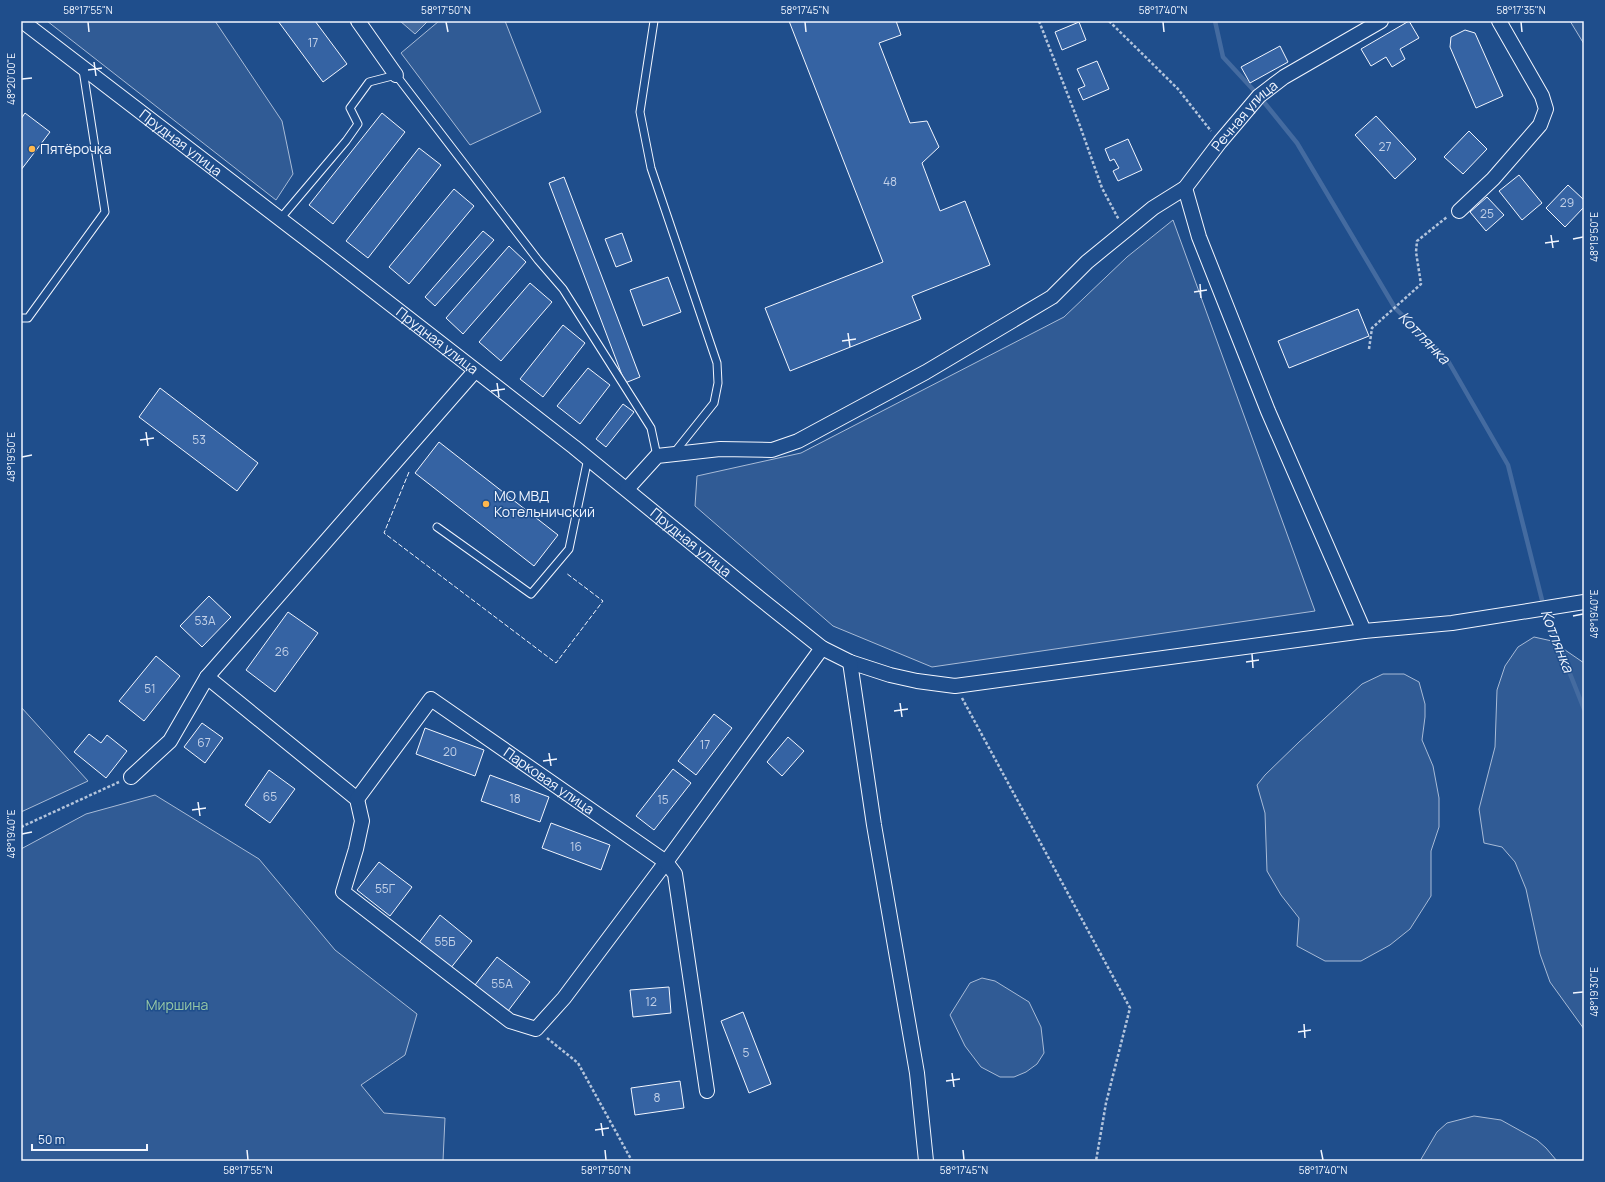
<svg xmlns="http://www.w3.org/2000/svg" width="1605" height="1182" font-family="Manrope,sans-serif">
<rect width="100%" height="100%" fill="#1f4e8c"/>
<!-- built -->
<g fill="#305b95" stroke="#a8bbd7">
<polygon points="47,21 215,21 282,121 293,174 276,200"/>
<polygon points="439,21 505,21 541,112 470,145 401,53"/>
<polygon points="1570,21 1584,21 1584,44"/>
<polygon points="1173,220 1315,611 932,667 833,626 695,506 697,476 801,453 1064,317 1127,257"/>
<polygon points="1534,637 1552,641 1584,663 1584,1029 1550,982 1540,954 1526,889 1515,862 1502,847 1484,843 1479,809 1495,747 1497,690 1505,666 1518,647"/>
<polygon points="1383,674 1404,674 1419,682 1425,704 1425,717 1422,740 1433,766 1439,798 1439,827 1431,851 1431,896 1410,929 1390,945 1361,961 1325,961 1297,946 1299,918 1281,895 1267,871 1265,813 1257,785 1265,775 1299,742 1362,684"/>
<polygon points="21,707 88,781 21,812"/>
<polygon points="155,795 259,859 335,950 417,1014 405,1055 361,1085 384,1113 445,1118 443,1161 21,1161 21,849 86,814"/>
<polygon points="982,978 995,981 1029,1002 1041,1027 1044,1053 1037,1064 1026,1072 1014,1077 1000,1077 981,1067 965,1046 950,1015 970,983"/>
<polygon points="1474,1116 1501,1120 1537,1140 1546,1148 1557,1161 1420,1161 1437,1132 1447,1123"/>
</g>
<!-- water -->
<polygon fill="#446ba0" stroke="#a8bbd7" points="400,21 428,21 415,34"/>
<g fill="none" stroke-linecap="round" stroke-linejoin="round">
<!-- stream -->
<polyline stroke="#446ba0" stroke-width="4.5" points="1215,21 1223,57 1259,96 1297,143 1395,308 1447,359 1508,465 1544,608 1584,709"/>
</g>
<!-- building -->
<g fill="#3563a3" stroke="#f2f6ff">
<polygon points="278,21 315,21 347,64 323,82"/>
<polygon points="789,21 896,21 901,35 879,43 910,123 927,121 939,147 922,163 940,211 965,201 990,265 912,296 921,319 790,371 765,308 883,262"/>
<polygon points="1409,21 1419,38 1400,49 1405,59 1392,67 1386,57 1371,66 1361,49"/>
<polygon points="1079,22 1086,40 1062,50 1055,32"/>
<polygon points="1465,30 1475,33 1503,96 1476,108 1450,47 1451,37"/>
<polygon points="1280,46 1288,62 1250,83 1241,67"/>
<polygon points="1097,61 1109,89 1083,100 1078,89 1085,86 1077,69"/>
<polygon points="25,113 50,132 21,170 21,119"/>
<polygon points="382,113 405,132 333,224 309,205"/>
<polygon points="1376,116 1416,159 1395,179 1355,135"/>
<polygon points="1469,131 1487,149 1463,174 1444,157"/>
<polygon points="1128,139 1142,170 1118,181 1113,171 1119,168 1114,159 1110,161 1105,149"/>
<polygon points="419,148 441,165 368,258 346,241"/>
<polygon points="1519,175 1542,203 1522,220 1499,191"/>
<polygon points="564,177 640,377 625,383 549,183"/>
<polygon points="1568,185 1584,200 1584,207 1565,227 1546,208"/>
<polygon points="454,189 474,206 409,284 389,267"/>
<polygon points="1487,197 1504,215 1486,231 1470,212"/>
<polygon points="483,231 494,240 435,306 425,297"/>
<polygon points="622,233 632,261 616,267 605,239"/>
<polygon points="509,246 526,262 463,334 446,318"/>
<polygon points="668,277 681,312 643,326 630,290"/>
<polygon points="530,283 552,302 501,361 479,342"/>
<polygon points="1358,309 1369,336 1289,368 1278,341"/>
<polygon points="563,325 585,343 543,397 520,379"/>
<polygon points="588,368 610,385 580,424 557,406"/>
<polygon points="160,388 258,463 237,491 139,417"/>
<polygon points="623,404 634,412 606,447 596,439"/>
<polygon points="439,442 558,535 534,566 415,473"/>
<polygon points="209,596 231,617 202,647 180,626"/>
<polygon points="288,612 318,633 275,692 246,670"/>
<polygon points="156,656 180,676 144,721 119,701"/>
<polygon points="714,714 732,728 696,775 678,761"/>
<polygon points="202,723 223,738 205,763 184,747"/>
<polygon points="425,728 484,750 475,776 416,754"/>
<polygon points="89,734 101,743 107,735 127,751 106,778 74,752"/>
<polygon points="788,737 804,751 782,776 767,762"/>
<polygon points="673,769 691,783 654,830 636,816"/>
<polygon points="269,770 295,789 270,823 245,805"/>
<polygon points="490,775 549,797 540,822 481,801"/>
<polygon points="551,823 610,845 601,870 542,848"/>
<polygon points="379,862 412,887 390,916 357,890"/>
<polygon points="440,915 472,941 450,969 418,944"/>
<polygon points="497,957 530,982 508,1011 475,985"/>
<polygon points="669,987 671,1013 633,1017 630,990"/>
<polygon points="743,1012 771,1084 749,1093 721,1021"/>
<polygon points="680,1081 684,1108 635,1115 631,1088"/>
</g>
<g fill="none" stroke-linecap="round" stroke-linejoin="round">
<defs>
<g id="service">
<polyline points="654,21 640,112 651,168 717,363 718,383 714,403 674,453"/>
<polyline points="280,219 346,141 358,124 350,108 369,82 396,75 538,260 563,289 651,428 657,456"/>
<polyline points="21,318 28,318 105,212 83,70"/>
<polyline points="437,527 531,594 569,549 588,458"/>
</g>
<g id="minor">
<path id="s1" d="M 22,21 L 322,251 L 574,447 L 753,593 L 822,648 L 850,662 L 890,675 L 917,681 L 955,686 L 1364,631 L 1452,623 L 1584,602"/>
<polyline points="358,21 396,75"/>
<polyline points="1185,188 1199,237 1268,411 1364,631"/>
<polyline points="1459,211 1493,179 1540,125 1546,109 1542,96 1499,21"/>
<path id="s2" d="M 627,489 L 657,456 L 720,449 L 772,450 L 798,441 L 926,372 L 1052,297 L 1087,262 L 1125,231 L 1153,208 L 1185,188 L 1220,142 L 1259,96 L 1284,77 L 1381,21"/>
<polyline points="850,662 874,825 917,1073 926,1161"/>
<polyline points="207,677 357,799 362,821 356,849 343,892 510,1021 536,1029 564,998 666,862 822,648"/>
<polyline points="131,777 170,741 207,677 475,371"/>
<path id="s3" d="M 357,799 L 431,699 L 666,862 L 675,874 L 707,1091"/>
</g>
</defs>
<!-- service casing -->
<use href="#service" stroke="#f2f6ff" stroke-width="9"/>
<!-- minor casing -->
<use href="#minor" stroke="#f2f6ff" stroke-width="16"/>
<!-- path -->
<g stroke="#b3c4dc" stroke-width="2.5" stroke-dasharray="3 2" stroke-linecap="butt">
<polyline points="1039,21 1080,126 1102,188 1119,220"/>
<polyline points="1109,21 1178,89 1211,131"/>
<polyline points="1369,349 1372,328 1421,284 1416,252 1417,241 1447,217"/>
<polyline points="962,698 1130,1008 1106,1103 1096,1161"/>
<polyline points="21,827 119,782"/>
<polyline points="547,1038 578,1063 632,1161"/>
</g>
<!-- service -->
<use href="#service" stroke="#1f4e8c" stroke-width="7"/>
<!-- minor -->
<use href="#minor" stroke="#1f4e8c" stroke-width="14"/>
<!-- fence -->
<polyline stroke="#f2f6ff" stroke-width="1" stroke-dasharray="5 2" stroke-linecap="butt" points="409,472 384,533 556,663 603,601 566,573"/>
</g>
<!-- ticks -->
<path fill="none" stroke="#f2f6ff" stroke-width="1.5" d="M 88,22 L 89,32M 446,22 L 448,32M 805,22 L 806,32M 1163,22 L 1164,32M 1521,22 L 1522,32M 94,62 L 96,76M 88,70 L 102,68M 22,79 L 32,78M 1551,235 L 1553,248M 1573,239 L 1583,237M 1545,243 L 1559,241M 1200,284 L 1201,298M 1194,292 L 1207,290M 848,333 L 850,347M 842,341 L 856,339M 497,383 L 499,397M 491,391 L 505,389M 146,432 L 148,446M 140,440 L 154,438M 22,457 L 32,455M 1573,616 L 1583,614M 1252,654 L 1253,668M 1246,662 L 1259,660M 900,703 L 902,717M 894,711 L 908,709M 549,753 L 551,766M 543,761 L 557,759M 198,802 L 200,816M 192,810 L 206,808M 22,834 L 32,832M 1573,993 L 1583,992M 1304,1024 L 1305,1038M 1298,1032 L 1311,1030M 952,1073 L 954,1087M 946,1081 L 960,1079M 601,1123 L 603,1136M 595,1130 L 609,1128M 247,1150 L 248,1160M 605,1150 L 606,1160M 963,1150 L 964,1160M 1321,1150 L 1323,1160"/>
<!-- markers -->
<g fill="#ffb74d" stroke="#1f4e8c" stroke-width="1.5">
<circle cx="32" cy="149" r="4"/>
<circle cx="486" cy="504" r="4"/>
</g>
<g text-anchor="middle" stroke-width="3" stroke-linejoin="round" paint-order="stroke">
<!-- number labels -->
<g font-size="12" fill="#c3d1e8">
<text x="313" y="47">17</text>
<text x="1385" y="151">27</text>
<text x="890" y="186">48</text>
<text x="1567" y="207">29</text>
<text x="1487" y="218">25</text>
<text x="199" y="444">53</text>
<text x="205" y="625">53А</text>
<text x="282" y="656">26</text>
<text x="150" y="693">51</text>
<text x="204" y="747">67</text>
<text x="705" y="749">17</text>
<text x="450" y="756">20</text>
<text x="270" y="801">65</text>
<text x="515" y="803">18</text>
<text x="663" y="804">15</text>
<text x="576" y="851">16</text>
<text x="385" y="893">55Г</text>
<text x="445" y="946">55Б</text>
<text x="502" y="988">55А</text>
<text x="651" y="1006">12</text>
<text x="746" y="1057">5</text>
<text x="657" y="1102">8</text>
</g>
<!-- street labels -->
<g font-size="14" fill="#f2f6ff" stroke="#1f4e8c">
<text dy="5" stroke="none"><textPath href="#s2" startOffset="746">Речная улица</textPath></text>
<text dy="5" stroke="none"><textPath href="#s1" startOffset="200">Прудная улица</textPath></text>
<text dy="5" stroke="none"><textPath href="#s1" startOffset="524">Прудная улица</textPath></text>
<text dy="5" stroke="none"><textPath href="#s1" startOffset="848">Прудная улица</textPath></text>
<text dy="5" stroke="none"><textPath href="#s3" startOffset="268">Парковая улица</textPath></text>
</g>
<!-- poi labels -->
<g font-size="14" fill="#f2f6ff" stroke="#1f4e8c" text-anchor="start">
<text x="40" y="154">Пятёрочка</text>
<text x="494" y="501">МО МВД<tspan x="494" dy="16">Котельничский</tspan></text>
</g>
<!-- park labels -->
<g font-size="14" fill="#97c8a6" stroke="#1f4e8c">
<text x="177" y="1010">Миршина</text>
</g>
<!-- water labels -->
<g font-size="15" font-style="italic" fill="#f2f6ff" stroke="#1f4e8c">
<text transform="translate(1424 338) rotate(46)" y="5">Котлянка</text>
<text transform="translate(1557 641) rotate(69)" y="5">Котлянка</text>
</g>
</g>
<!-- border -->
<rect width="1605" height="1182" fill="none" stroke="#1f4e8c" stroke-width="44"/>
<!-- scale -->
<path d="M32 1144v6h115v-6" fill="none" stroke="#f2f6ff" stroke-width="2"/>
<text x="38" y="1144" font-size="12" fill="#f2f6ff" stroke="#1f4e8c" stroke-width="3" paint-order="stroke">50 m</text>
<rect x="22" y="22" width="1561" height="1138" fill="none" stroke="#f2f6ff" stroke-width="1.5"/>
<g font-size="10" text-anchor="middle" fill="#f2f6ff">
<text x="88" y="14">58°17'55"N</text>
<text x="446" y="14">58°17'50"N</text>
<text x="805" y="14">58°17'45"N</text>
<text x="1163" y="14">58°17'40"N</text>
<text x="1521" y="14">58°17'35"N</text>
<text transform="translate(11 79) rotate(-90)" y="4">48°20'00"E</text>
<text transform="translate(1594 237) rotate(-90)" y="4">48°19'50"E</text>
<text transform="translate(11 457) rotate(-90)" y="4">48°19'50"E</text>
<text transform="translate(1594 614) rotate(-90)" y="4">48°19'40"E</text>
<text transform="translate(11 834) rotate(-90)" y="4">48°19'40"E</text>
<text transform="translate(1594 992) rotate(-90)" y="4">48°19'30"E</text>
<text x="248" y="1174">58°17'55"N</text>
<text x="606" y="1174">58°17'50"N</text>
<text x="964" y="1174">58°17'45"N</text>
<text x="1323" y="1174">58°17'40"N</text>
</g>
</svg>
